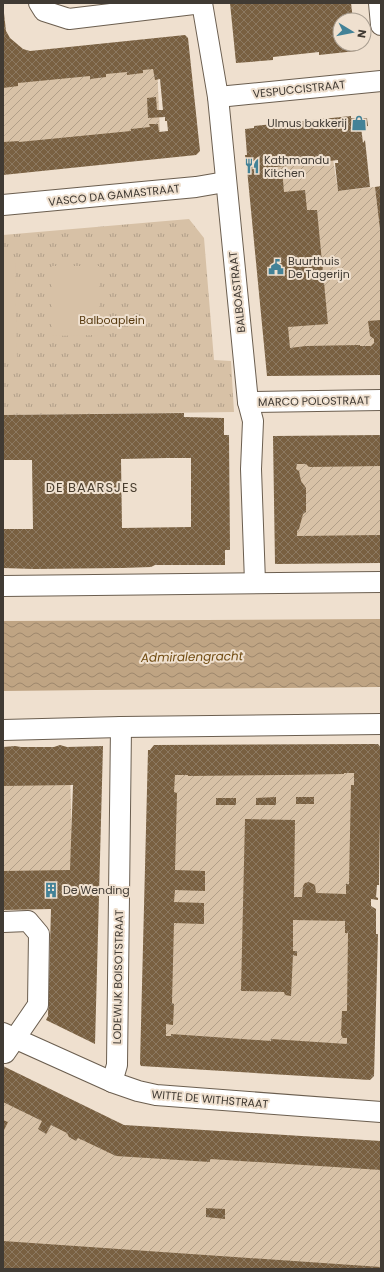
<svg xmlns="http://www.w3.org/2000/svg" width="384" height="1272" font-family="Poppins,sans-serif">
<defs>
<pattern id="park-tufts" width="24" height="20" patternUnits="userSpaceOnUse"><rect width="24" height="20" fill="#d7c1a6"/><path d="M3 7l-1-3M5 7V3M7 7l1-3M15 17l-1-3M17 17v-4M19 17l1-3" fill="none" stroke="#b09e88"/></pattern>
<pattern id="garden-furrows" width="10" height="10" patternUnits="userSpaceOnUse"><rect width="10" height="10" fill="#d7c1a6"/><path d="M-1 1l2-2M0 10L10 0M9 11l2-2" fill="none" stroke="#b09e88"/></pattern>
<pattern id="water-waves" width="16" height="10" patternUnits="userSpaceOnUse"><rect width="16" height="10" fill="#bfa483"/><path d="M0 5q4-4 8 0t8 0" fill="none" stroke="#9d876c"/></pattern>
<pattern id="building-cross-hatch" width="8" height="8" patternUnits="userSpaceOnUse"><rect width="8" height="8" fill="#796041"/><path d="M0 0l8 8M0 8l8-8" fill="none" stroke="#8c7961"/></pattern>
</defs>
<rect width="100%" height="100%" fill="#efe0cf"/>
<!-- park -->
<polygon fill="url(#park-tufts)" points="189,219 204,238 214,360 231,361 234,412 3,415 3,235"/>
<!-- garden -->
<g fill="url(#garden-furrows)">
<polygon points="157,64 160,134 3,153 3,77"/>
<polygon points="332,153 338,191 375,187 381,240 381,354 283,355 282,200 277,162"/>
<polygon points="381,453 381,543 291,544 289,456"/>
<polygon points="364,754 360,1064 156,1050 165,767"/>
<polygon points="3,773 70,773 73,877 3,881"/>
<polygon points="3,1089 94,1140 381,1161 381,1269 3,1250"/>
</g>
<!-- pitch -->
<g fill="#d7c1a6">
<polygon points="3,262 15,262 17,360 3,360"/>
<polygon points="52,266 99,266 99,335 52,336"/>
</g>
<!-- water -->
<polygon fill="url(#water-waves)" points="381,619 381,687 3,691 3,621"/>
<!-- building -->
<g fill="url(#building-cross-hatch)" fill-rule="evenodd">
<polygon points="230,3 351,3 353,20 340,20 340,44 355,44 356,51 319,55 319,52 273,57 273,60 236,63"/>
<polygon points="3,13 4,13 6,31 10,38 23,49 30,51 185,35 188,38 200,151 196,155 3,175 3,142 19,141 19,142 131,131 131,129 150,127 149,124 158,124 159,132 168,131 167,121 165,121 165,117 148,118 147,98 156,97 157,110 163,110 160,79 155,80 153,69 143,70 143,73 127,75 127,72 106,74 106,77 90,79 90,76 18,83 18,86 3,88"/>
<polygon points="351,116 351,118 367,118 368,126 361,127 363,143 365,140 370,187 338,191 335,163 338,163 338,160 276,167 276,169 282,169 284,192 305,190 307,210 317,210 328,324 288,327 290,348 306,346 360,345 360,346 371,346 374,343 374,339 370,336 368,321 381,320 381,375 267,376 247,169 245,155 247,155 245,129 254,128 254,126"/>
<polygon points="381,186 381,230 380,230 375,187"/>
<path d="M 184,413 L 184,417 L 224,418 L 224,435 L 229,435 L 230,550 L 225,550 L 225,565 L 155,565 L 151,567 L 122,568 L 34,569 L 3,568 L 3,529 L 33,529 L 32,460 L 3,460 L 3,415 ZM 167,458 L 191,458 L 191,527 L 122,528 L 121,459 Z"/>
<polygon points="381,435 381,466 309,467 306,464 297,464 296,469 299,471 301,481 306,488 306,512 303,514 299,529 297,531 297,536 381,535 381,563 275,564 273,436"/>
<path d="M 378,744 L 381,748 L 379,885 L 377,885 L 376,897 L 378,898 L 378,900 L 371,899 L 371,906 L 376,909 L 376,934 L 378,934 L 374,1076 L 370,1080 L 141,1066 L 140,1064 L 148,750 L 150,750 L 154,745 ZM 344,773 L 354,773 L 354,785 L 351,785 L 349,884 L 346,884 L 346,894 L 316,893 L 315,885 L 309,882 L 305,883 L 303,886 L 302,897 L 294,897 L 295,820 L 245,819 L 241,991 L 284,992 L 285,995 L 291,996 L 293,955 L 297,956 L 297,951 L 293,951 L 293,920 L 345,921 L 345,933 L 348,933 L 347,1011 L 342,1011 L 341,1035 L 343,1038 L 347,1038 L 347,1044 L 271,1039 L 271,1041 L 171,1034 L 171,1036 L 166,1036 L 166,1024 L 173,1025 L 174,1004 L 172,1003 L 174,923 L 204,924 L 204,903 L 174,902 L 175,890 L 205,891 L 205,871 L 175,870 L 177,793 L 174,792 L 175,775 L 188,775 L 188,776 L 286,775 L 344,774 Z"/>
<polygon points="60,745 67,747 103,746 95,1044 46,1020 48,1016 51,909 3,910 3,871 70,870 73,785 3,786 3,747 15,746 21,747 54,747"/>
<polygon points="276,797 276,805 256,805 256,798"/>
<rect x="296" y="797" width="18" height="7"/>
<rect x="216" y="798" width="20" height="7"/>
<polygon points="3,1066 124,1125 381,1141 381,1170 210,1159 210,1162 116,1156 78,1138 76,1141 69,1137 67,1133 51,1125 46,1134 38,1129 42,1121 3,1102"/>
<polygon points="3,1120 8,1122 4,1130 3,1130"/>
<polygon points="206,1208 225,1209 225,1219 206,1217"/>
<polygon points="3,1241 381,1267 381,1269 3,1269"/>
</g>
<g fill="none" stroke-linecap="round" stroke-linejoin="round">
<defs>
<g id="street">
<polyline points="39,3 44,11 69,19 202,3"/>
<polyline points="202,3 218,97 248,402 253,421 251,469 255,582"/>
<polyline points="379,3 381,25"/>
<polyline points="218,97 381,81"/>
<polyline points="3,205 196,187 225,182"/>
<polyline points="248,402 381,400"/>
<polyline points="3,586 381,582"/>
<polyline points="3,730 121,727 381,724"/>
<polyline points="3,922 28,921 39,934 38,1005 5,1053"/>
<polyline points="3,1033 112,1082 138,1091 156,1095 381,1112"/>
<polyline points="112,1082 117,1065 121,727"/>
</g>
</defs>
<!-- street casing -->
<use href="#street" stroke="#6b5e4f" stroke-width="22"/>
<!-- street -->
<use href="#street" stroke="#fff" stroke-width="20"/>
</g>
<!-- icons -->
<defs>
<symbol id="shop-bare" viewBox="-9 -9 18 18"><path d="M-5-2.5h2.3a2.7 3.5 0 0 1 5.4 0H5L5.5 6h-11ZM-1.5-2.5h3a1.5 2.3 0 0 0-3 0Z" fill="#438297" stroke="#efe0cf" stroke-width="2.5" paint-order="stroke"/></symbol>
<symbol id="restaurant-bare" viewBox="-9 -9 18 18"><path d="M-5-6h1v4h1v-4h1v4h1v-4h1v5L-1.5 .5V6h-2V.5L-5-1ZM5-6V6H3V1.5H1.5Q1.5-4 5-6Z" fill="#438297" stroke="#efe0cf" stroke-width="2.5" paint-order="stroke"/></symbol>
<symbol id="civic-bare" viewBox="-9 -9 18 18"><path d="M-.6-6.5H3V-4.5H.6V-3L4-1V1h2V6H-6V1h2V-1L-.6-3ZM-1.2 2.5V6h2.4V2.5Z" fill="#438297" stroke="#efe0cf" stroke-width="2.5" paint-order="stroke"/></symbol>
<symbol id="building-bare" viewBox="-9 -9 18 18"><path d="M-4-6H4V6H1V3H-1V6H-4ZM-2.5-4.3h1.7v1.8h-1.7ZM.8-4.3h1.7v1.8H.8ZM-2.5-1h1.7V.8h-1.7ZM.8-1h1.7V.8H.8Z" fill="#438297" stroke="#efe0cf" stroke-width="2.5" paint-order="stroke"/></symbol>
</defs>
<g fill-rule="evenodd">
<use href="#shop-bare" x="348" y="112" width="22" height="22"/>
<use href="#restaurant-bare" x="241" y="155" width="22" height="22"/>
<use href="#civic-bare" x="265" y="256" width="22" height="22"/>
<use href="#building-bare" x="40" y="879" width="22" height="22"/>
</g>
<g text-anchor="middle" stroke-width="4" stroke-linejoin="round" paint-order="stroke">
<!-- street labels -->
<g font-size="11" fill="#403a33" stroke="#efe0cf">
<text transform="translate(299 89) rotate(-6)" y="4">VESPUCCISTRAAT</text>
<text transform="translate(114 195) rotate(-6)" y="4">VASCO DA GAMASTRAAT</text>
<text transform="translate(237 292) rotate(-96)" y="4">BALBOASTRAAT</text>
<text transform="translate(314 401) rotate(-1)" y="4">MARCO POLOSTRAAT</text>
<text transform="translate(118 977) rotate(-89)" y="4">LODEWIJK BOISOTSTRAAT</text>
<text transform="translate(210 1099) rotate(5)" y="4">WITTE DE WITHSTRAAT</text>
</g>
<!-- poi labels -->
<g font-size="11" fill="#403a33" stroke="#efe0cf" text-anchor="start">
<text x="347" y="127" text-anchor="end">Ulmus bakkerij</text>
<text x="264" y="164">Kathmandu<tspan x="264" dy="13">Kitchen</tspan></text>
<text x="288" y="265">Buurthuis<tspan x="288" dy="13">De Tagerijn</tspan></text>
<text x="63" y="894">De Wending</text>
</g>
<!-- park labels -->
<g font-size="11" fill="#573a10" stroke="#efe0cf">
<text x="112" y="324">Balboaplein</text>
</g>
<!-- water labels -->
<g font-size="12" font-style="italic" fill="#704b11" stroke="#efe0cf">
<text transform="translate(192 657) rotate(-1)" y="4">Admiralengracht</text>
</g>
<!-- quarter labels -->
<g font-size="13" letter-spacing="1" fill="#4a3f30" stroke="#efe0cf">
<text x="92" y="492">DE BAARSJES</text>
</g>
</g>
<!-- border -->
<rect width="384" height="1272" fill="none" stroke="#403a33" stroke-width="8"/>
<!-- north arrow -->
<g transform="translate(352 32) rotate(100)"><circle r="19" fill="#efe0cf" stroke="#a99e91"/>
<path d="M0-3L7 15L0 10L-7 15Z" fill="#438297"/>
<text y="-6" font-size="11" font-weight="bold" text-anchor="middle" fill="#403a33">N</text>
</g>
</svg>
